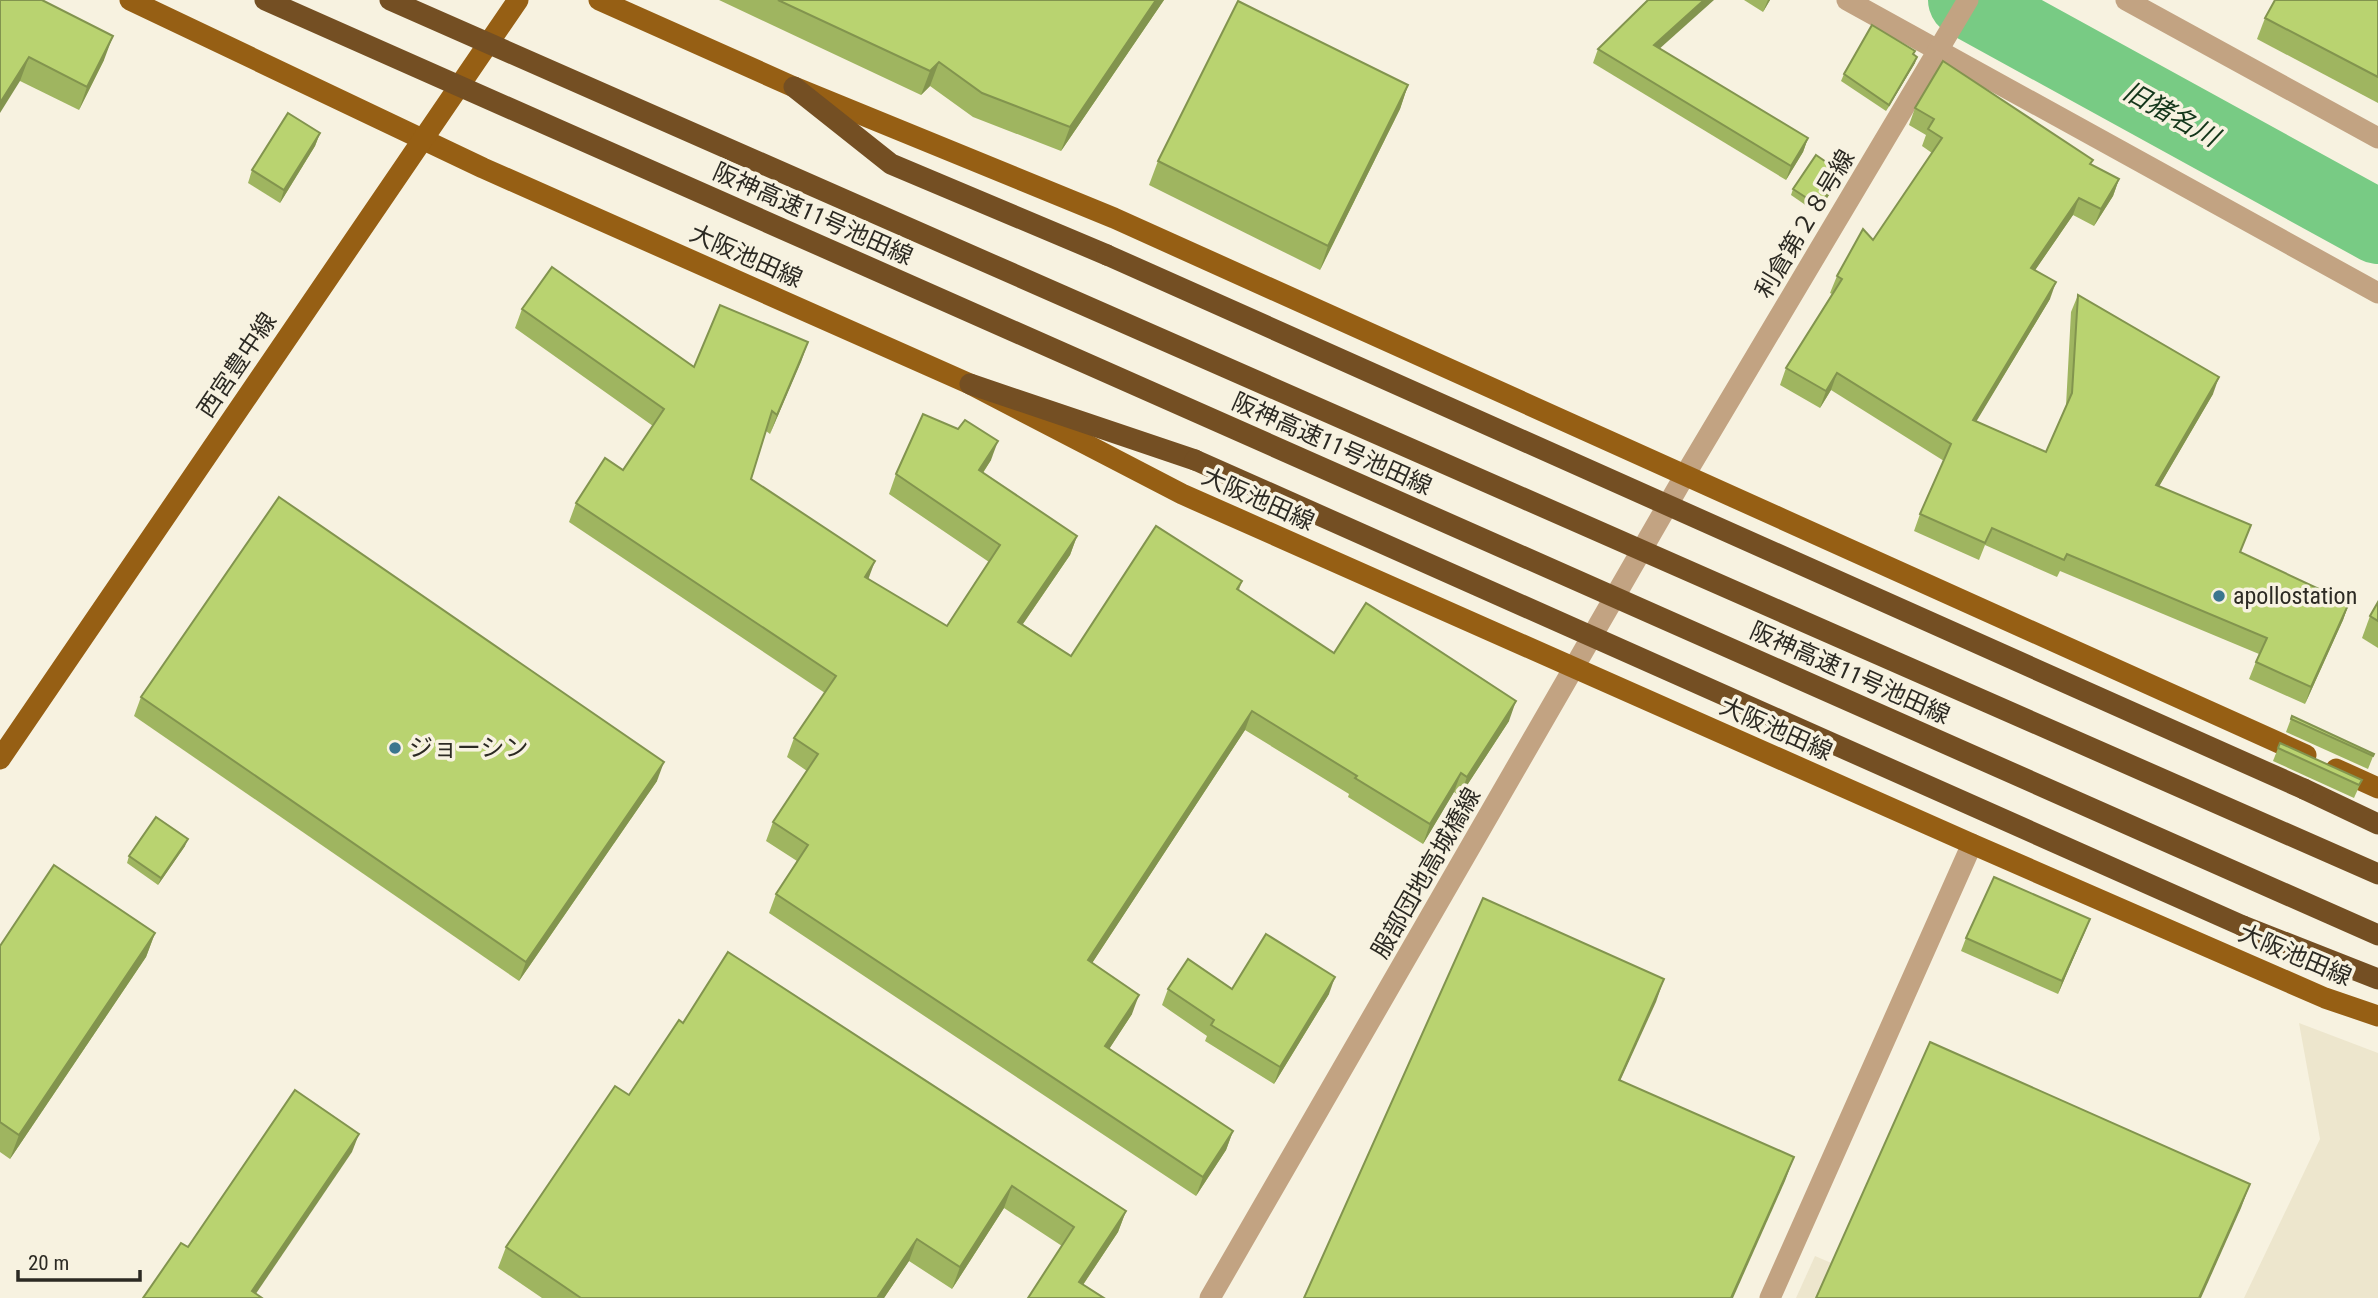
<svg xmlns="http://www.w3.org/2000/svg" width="2378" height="1298" font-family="'Roboto Condensed','Noto Sans JP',sans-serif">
<rect width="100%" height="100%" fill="#f7f2e0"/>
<!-- built -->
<g fill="#ede6cd">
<polygon points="2299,1023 2378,1053 2378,1298 2244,1298 2320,1139"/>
<polygon points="1815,1256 1913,1298 1796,1298"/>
</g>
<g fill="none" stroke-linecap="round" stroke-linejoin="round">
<!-- river -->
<polyline stroke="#78cb84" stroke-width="74" points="1965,0 2378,227"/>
<!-- minor -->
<g stroke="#c2a382" stroke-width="21">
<polyline points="1847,0 2378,293"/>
<polyline points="2126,0 2378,138"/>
<polyline points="1210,1298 1685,475 1968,0"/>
<polyline points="1770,1298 1972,844"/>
</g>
<!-- major -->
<g stroke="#965f14" stroke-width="21">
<polyline points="130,0 483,168 970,384 1182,494 1972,844 2325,998 2378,1016"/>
<polyline points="599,0 794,87 1114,218 2306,755"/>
<polyline points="0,759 518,0"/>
<polyline points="2336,769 2378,788"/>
</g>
<!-- highway -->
<g stroke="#744f23" stroke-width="21">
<polyline points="794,87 891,164 1107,255"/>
<polyline points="970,384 1195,460"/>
<polyline points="2304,789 2378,824"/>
<polyline points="2243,926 2378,979"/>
</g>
<!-- highway-bridge -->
<g stroke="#744f23" stroke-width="21">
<polyline points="265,0 2378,935"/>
<polyline points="390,0 2378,874"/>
<polyline points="1107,255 2304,789"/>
<polyline points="1195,460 2243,926"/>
</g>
</g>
<!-- wall -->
<g fill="#9fb560">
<polygon points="0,0 104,60 79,110 20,81"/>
<polygon points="719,0 1164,0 1061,151 973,117 930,86 921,95"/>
<polygon points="1744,0 1770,0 1763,12"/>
<polygon points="2378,0 2378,103 2257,39 2265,18"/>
<polygon points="1598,49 1660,49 1808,138 1803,152 1786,180 1593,63"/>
<polygon points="1914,55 1915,63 1886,111 1841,81 1844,74"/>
<polygon points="1408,85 1400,109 1320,270 1149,185 1158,161"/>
<polygon points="1915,108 2091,165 2119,179 2113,196 2094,226 2073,215 2035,270 2050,299 1976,421 2046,452 2066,406 2071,312 2078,295 2213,394 2159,486 2240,553 2349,603 2343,620 2305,704 2249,679 2259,654 2060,571 2057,577 1985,545 1979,560 1914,531 1920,514 1944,461 1831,390 1820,408 1780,385 1786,368 1832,294 1830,293 1837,276 1873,240 1932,153 1922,146 1926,135 1909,125"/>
<polygon points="320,133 315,146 280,203 248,183 252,170"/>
<polygon points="1839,180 1817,213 1791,195 1793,189"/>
<polygon points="522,309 694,367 808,342 770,434 766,431 751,479 868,579 947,626 989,562 889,494 896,474 991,460 983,473 1077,536 1070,555 1023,624 1071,656 1242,581 1239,590 1334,653 1509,721 1460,796 1454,792 1423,844 1348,797 1349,794 1245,730 1092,963 1132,1014 1109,1049 1233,1131 1226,1150 1196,1196 769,913 776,894 797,861 766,841 773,822 807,771 787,757 794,738 825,693 569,522 576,503 623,470 653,426 515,328"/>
<polygon points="2378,602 2378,648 2362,638 2370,616"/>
<polygon points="141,697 657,781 519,981 134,716"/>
<polygon points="2292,716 2374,754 2368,769 2286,732"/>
<polygon points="2280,743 2362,780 2354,798 2273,761"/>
<polygon points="185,846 158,885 127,863 129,856"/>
<polygon points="2090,919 2058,994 1961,951 1966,938"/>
<polygon points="155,933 146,957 10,1159 0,1152 0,946"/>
<polygon points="1168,989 1232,989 1329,994 1274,1084 1205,1041 1207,1036 1162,1005"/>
<polygon points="683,1023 1126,1211 1118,1232 1083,1285 1028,1298 1062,1246 1004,1208 952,1289 909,1261 884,1298 542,1298 498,1268 506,1247 629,1095"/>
</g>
<!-- shaded-wall -->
<g fill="#82944e">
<polygon points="1156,0 1164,0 1061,151 1070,127"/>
<polygon points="1704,0 1714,0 1648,59 1654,45"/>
<polygon points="1768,0 1770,0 1763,12"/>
<polygon points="113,36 104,60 79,110 87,87"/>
<polygon points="29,57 20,81 0,113 0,103"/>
<polygon points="1917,57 1915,63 1886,111 1889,105"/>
<polygon points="939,62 930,86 921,95 930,71"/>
<polygon points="1408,85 1400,109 1320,270 1328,246"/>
<polygon points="320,133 315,146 280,203 284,190"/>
<polygon points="1808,138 1803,152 1786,180 1791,166"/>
<polygon points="1842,173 1839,180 1817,213 1819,206"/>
<polygon points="2119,179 2113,196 2094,226 2101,209"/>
<polygon points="2079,198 2073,215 2025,285 2031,268"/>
<polygon points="2056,282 2050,299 1967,437 1973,420"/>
<polygon points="808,342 801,362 770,434 777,415"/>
<polygon points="1837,373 1831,390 1820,408 1826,391"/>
<polygon points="2219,377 2213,394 2150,502 2156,485"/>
<polygon points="998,441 991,460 972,489 979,470"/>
<polygon points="1077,536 1070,555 1011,641 1018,622"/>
<polygon points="875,561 868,580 865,577"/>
<polygon points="2349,603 2343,620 2305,704 2311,687"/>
<polygon points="1516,701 1509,721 1460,796 1467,777"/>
<polygon points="1252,711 1245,730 1081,980 1088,960"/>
<polygon points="664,762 657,781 519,981 526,962"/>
<polygon points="1461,773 1454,792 1423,844 1430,824"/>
<polygon points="188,839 185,846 158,885 161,878"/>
<polygon points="2090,919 2085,932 2058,994 2062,981"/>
<polygon points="155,933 146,957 10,1159 19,1135"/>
<polygon points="1335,977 1329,994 1274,1084 1280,1067"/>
<polygon points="1664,979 1656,1002 1610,1103 1619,1080"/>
<polygon points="1139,995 1132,1014 1098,1066 1105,1046"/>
<polygon points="1233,1131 1226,1150 1196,1196 1203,1177"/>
<polygon points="359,1134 352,1152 253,1298 252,1291"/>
<polygon points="1794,1157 1785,1181 1733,1298 1731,1298"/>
<polygon points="2250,1184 2241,1208 2201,1298 2199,1298"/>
<polygon points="1012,1186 1004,1208 952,1289 960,1267"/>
<polygon points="1126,1211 1118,1232 1074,1298 1079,1282"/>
<polygon points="917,1239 909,1261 884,1298 877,1298"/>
</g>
<!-- building -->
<g fill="#b9d370" stroke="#82944e" stroke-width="2">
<polygon points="0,0 42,0 113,36 87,87 29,57 0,103"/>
<polygon points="778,0 1156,0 1070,127 982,93 939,62 930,71"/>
<polygon points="1648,0 1704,0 1654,45 1808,138 1791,166 1598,49"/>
<polygon points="2275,0 2378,0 2378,77 2265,18"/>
<polygon points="1238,1 1408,85 1328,246 1158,161"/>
<polygon points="1872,25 1915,51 1913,54 1917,57 1889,105 1844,74"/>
<polygon points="1943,61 2093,160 2090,164 2119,179 2101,209 2079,198 2031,268 2056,282 1973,420 2046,452 2072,393 2078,295 2219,377 2156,485 2251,525 2240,552 2349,603 2311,687 2256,662 2267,638 2067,554 2064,560 1992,528 1985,543 1920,514 1951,444 1837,373 1826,391 1786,368 1842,279 1837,276 1863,229 1873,240 1942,138 1928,129 1934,119 1915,108"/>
<polygon points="288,113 320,133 284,190 252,170"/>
<polygon points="1816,155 1842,173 1819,206 1793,189"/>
<polygon points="552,267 694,367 720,305 808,342 777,415 772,411 751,479 875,561 865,577 947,626 1000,545 896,474 923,414 958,429 965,420 998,441 979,470 1077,536 1018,622 1071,656 1156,526 1242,581 1237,589 1334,653 1366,603 1516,701 1467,777 1461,773 1430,824 1355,778 1357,776 1252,711 1088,960 1139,995 1105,1046 1233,1131 1203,1177 776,894 808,845 773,822 818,754 794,738 836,676 576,503 605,458 623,470 664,409 522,309"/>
<polygon points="279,497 664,762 526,962 141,697"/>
<polygon points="2378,602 2378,621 2370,616"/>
<polygon points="2292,716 2374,754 2373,756 2291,719"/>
<polygon points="2280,743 2362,780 2359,785 2278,748"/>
<polygon points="156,817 188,839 161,878 129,856"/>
<polygon points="54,865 155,933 19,1135 0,1122 0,946"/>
<polygon points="1994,877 2090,919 2062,981 1966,938"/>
<polygon points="1483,898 1664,979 1619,1080 1794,1157 1731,1298 1304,1298"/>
<polygon points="1266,934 1335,977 1280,1067 1211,1025 1214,1020 1168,989 1188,959 1232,989"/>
<polygon points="728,952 1126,1211 1079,1282 1104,1298 1028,1298 1074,1227 1012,1186 960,1267 917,1239 877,1298 581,1298 506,1247 615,1086 629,1095 679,1020 683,1023"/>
<polygon points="1930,1042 2250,1184 2199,1298 1816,1298"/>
<polygon points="295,1090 359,1134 252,1291 262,1298 143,1298 181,1243 188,1247"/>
</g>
<!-- markers -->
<g fill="#3b768e" stroke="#f7f2e0" stroke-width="2.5">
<circle cx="2219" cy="596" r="7"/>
<circle cx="395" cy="748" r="7"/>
</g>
<g text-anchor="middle" stroke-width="7" stroke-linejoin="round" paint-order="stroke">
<!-- street labels -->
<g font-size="24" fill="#2c2a23" stroke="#f7f2e0">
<text transform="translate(813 214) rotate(24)" y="8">阪神高速11号池田線</text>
<text transform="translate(1805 224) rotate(-59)" y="8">利倉第２８号線</text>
<text transform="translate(746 256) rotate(24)" y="8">大阪池田線</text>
<text transform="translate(237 365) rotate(-56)" y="8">西宮豊中線</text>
<text transform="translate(1332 444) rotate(24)" y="8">阪神高速11号池田線</text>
<text transform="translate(1258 499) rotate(24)" y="8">大阪池田線</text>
<text transform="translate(1850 673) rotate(24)" y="8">阪神高速11号池田線</text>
<text transform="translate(1776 729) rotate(24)" y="8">大阪池田線</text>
<text transform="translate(1426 873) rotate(-60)" y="8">服部団地高城橋線</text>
<text transform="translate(2295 955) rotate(23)" y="8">大阪池田線</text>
</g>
<!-- poi labels -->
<g font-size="24" fill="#2c2a23" stroke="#f7f2e0" text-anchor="start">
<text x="2233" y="604">apollostation</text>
<text x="409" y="756">ジョーシン</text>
</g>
<!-- water labels -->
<g font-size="26" font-style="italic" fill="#14361a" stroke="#f7f2e0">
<text transform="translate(2171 114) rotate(29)" y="9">旧猪名川</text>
</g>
</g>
<!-- scale -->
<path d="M18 1270v10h122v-10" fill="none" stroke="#2c2a23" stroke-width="3.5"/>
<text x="28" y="1270" font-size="21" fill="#2c2a23" stroke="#f7f2e0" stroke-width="5" paint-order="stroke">20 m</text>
</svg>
